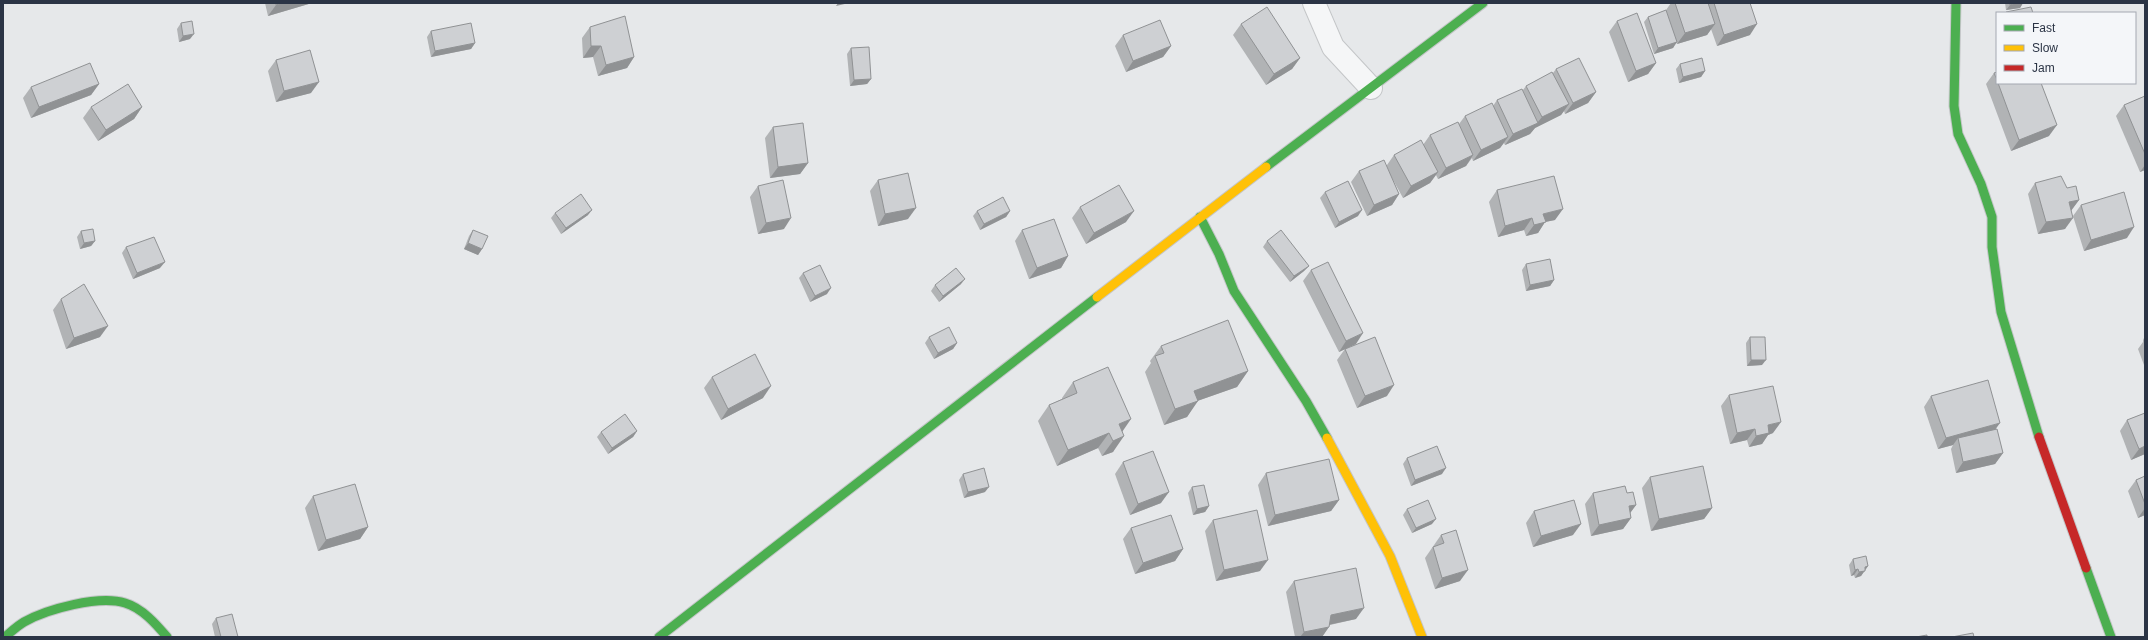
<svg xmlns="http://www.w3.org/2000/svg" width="2148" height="640" font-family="Arial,sans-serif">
<rect width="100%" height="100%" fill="#e6e8ea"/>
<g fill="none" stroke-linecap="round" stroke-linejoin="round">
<defs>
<polyline id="street" points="1314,3 1333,47 1371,88"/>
<g id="fast">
<polyline points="1956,3 1954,106 1958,134 1981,184 1992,217 1992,247 2001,312 2039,437"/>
<polyline points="1266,167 1483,3"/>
<polyline points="1200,217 1219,254 1234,291 1306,401 1327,438"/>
<polyline points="2086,568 2111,637"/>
<path d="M 5,637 C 11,632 17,626 24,622 C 47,609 99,595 125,603 C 142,608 156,624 167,637"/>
<polyline points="659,637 1097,297"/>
</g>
<g id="slow">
<polyline points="1097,297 1266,167"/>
<polyline points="1327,438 1390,556 1422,637"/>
</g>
<polyline id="jam" points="2039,437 2086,568"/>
</defs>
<!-- street casing -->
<use href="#street" stroke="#c4c6c8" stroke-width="24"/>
<!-- fast casing -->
<use href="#fast" stroke="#c4c6c8" stroke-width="11"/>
<!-- slow casing -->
<use href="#slow" stroke="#c4c6c8" stroke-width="11"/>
<!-- jam casing -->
<use href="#jam" stroke="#c4c6c8" stroke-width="11"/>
<!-- street -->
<use href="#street" stroke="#f5f6f7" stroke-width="22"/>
<!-- fast -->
<use href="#fast" stroke="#4caf50" stroke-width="9"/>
<!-- slow -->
<use href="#slow" stroke="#ffc107" stroke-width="9"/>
<!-- jam -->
<use href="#jam" stroke="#c62828" stroke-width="9"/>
</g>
<!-- wall -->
<g fill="#b1b3b5">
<polygon points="265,3 312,3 268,16"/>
<polygon points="1671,3 1750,3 1750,35 1717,46 1711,29 1707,35 1677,44 1676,42 1673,48 1654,54 1644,22 1648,17 1666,10"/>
<polygon points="2005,3 2023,3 2020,8 2006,10"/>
<polygon points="1617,21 1656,63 1648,74 1628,82 1609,32"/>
<polygon points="181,23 190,39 179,42 177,29"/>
<polygon points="1241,24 1300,58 1292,69 1266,85 1233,35"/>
<polygon points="590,27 634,57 627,68 598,76 593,57 583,58 582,38"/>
<polygon points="431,31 475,43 471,49 431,57 427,37"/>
<polygon points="1123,35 1171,46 1163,57 1126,72 1115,46"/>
<polygon points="851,48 871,79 867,84 850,86 847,54"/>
<polygon points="276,60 311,93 276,102 268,71"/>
<polygon points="1680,64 1705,71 1701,77 1679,83 1676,69"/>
<polygon points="1556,69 1596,92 1588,103 1565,114 1564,111 1561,115 1535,128 1530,134 1505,145 1504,143 1500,148 1473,161 1472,158 1466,166 1438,179 1436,175 1430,183 1403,198 1392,178 1399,194 1392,205 1367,216 1351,182 1359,171 1387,165 1394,155 1423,145 1430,135 1459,124 1465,116 1493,106 1497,100 1523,90 1526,86 1553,73"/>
<polygon points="1997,72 1997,83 2041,83 2049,136 2011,151 1986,84 1994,73"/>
<polygon points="99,84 91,95 31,118 23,98 31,87"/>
<polygon points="2145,96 2145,170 2140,172 2116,116 2124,105"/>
<polygon points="91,107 142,107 134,119 98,141 83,118"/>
<polygon points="773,127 808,163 800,174 770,178 765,138"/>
<polygon points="878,180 908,219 878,226 870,191"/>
<polygon points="2035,183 2067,188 2079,200 2071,210 2065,229 2038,234 2028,194"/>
<polygon points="758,186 784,229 758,234 750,197"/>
<polygon points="1497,190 1555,220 1545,222 1538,233 1526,236 1524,230 1498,237 1489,202"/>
<polygon points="1325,192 1358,216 1335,228 1320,198"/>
<polygon points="2081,205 2127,238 2084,251 2073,216"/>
<polygon points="1080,207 1126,222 1086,244 1072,218"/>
<polygon points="977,211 1010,211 1006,217 980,230 973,216"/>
<polygon points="555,213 588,215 561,234 551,218"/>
<polygon points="473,230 482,249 478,255 464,249 469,236"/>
<polygon points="1022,230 1068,256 1061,268 1029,279 1015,241"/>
<polygon points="81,231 95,241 91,246 80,249 77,237"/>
<polygon points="1267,241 1309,266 1304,271 1290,282 1263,247"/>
<polygon points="126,247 160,268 133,279 122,253"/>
<polygon points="1526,264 1554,280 1550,286 1526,291 1522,270"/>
<polygon points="1311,270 1356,344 1349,347 1387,396 1357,408 1337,360 1345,349 1339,352 1303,281"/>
<polygon points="803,273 827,294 810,302 799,278"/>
<polygon points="961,284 939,302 931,291 935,285"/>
<polygon points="61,299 100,337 66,349 53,310"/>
<polygon points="2145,336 2145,365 2144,365 2138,349 2143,342 2143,340"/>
<polygon points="929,337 957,343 953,349 934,359 925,343"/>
<polygon points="1750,337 1762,365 1747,366 1746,343"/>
<polygon points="1161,346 1248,371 1237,387 1197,401 1187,417 1164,425 1145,372 1151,363 1150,361"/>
<polygon points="712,377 763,398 721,420 704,388"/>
<polygon points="1073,382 1122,432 1113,452 1102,456 1098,448 1057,466 1038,421 1049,405 1062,399 1062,398"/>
<polygon points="1729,395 1773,433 1768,435 1762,444 1749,447 1747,440 1730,444 1721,406"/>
<polygon points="1931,396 1996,429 2003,453 1995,464 1956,473 1951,449 1953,445 1938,449 1924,407"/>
<polygon points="2145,413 2145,454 2131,460 2120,431 2127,420"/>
<polygon points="637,431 633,437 608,454 597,437 601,432"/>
<polygon points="1407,458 1442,474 1411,486 1403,464"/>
<polygon points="1123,462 1161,503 1130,515 1115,474"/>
<polygon points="1266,473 1339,500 1331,511 1268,526 1258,485"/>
<polygon points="963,474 985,492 964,498 959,480"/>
<polygon points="2145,476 2145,515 2138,518 2128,491 2136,480"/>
<polygon points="1650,477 1712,508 1704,519 1651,531 1642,488"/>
<polygon points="1192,487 1209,506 1205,512 1193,515 1188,493"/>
<polygon points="1593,493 1627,493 1636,505 1630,513 1631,518 1623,529 1591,536 1585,504"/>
<polygon points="313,496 368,527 360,539 318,551 305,508"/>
<polygon points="1407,509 1432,524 1412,533 1403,515"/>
<polygon points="1534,511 1573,535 1533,547 1526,523"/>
<polygon points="1213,520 1260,571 1216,581 1205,531"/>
<polygon points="1131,528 1183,549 1175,561 1135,574 1123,539"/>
<polygon points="1441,535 1460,581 1435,589 1425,558"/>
<polygon points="1853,559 1868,566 1861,576 1855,578 1854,575 1851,576 1849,565"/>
<polygon points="1294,581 1356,619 1330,625 1322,637 1295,637 1286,592"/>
<polygon points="216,618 238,637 215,637 212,624"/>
</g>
<!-- shaded-wall -->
<g fill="#909294">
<polygon points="282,3 312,3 268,16 276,5"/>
<polygon points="838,3 849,3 836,6"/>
<polygon points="2017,3 2023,3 2020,8 2006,10 2010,5"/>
<polygon points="1715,24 1707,35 1677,44 1685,33"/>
<polygon points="1757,24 1750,35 1717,46 1724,35"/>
<polygon points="194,34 190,39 179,42 183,36"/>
<polygon points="1677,42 1673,48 1654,54 1658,48"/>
<polygon points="475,43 471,49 431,57 435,51"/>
<polygon points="591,46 601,46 593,57 583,58"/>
<polygon points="1171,46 1163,57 1126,72 1133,61"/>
<polygon points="634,57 627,68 598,76 606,65"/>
<polygon points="1300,58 1292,69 1266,85 1274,74"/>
<polygon points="1656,63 1648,74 1628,82 1636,71"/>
<polygon points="1705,71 1701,77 1679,83 1683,77"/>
<polygon points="871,79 867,84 850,86 854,80"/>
<polygon points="319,82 311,93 276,102 284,91"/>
<polygon points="99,84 91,95 31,118 39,107"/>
<polygon points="1596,92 1588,103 1565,114 1573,103"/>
<polygon points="1569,104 1561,115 1535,128 1530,134 1505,145 1513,134 1537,123 1542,117"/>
<polygon points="142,107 134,119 98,141 106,130"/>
<polygon points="2057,125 2049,136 2011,151 2019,140"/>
<polygon points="1508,137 1500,148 1473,161 1481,150"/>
<polygon points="1473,155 1466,166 1438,179 1446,168"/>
<polygon points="808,163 800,174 770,178 778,167"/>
<polygon points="2145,165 2145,170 2140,172"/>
<polygon points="1438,172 1430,183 1403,198 1411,186"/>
<polygon points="1399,194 1392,205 1367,216 1374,205"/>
<polygon points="2079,200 2071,211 2069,202"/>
<polygon points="916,208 908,219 878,226 885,214"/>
<polygon points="1563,209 1555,220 1545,222 1538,233 1526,236 1534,225 1543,214"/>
<polygon points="592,210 588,215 561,234 566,228"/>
<polygon points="1362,210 1358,216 1335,228 1339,222"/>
<polygon points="1010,211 1006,217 980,230 984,224"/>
<polygon points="1134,211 1126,222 1086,244 1094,233"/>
<polygon points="791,218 784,229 758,234 766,223"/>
<polygon points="1532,218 1524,230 1498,237 1505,226"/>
<polygon points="2073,218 2065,229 2038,234 2046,222"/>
<polygon points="2134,227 2127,238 2084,251 2091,240"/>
<polygon points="95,241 91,246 80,249 84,243"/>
<polygon points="468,243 482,249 478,255 464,249"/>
<polygon points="1068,256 1061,268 1029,279 1037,268"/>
<polygon points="165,262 160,268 133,279 137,273"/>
<polygon points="1309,266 1304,271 1290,282 1294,276"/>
<polygon points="965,279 961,284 939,302 943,296"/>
<polygon points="1554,280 1550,286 1526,291 1530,285"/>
<polygon points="831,288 827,294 810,302 815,296"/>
<polygon points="108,326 100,337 66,349 74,338"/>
<polygon points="1363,333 1356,344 1339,352 1346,341"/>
<polygon points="957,343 953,349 934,359 938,353"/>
<polygon points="1751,360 1766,360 1762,365 1747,366"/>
<polygon points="1248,371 1237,387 1183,406 1194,391"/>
<polygon points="1394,385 1387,396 1357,408 1365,396"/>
<polygon points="771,386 763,398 721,420 728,409"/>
<polygon points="1198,401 1187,417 1164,425 1175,409"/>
<polygon points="1131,419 1120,435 1119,424"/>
<polygon points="1781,422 1773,433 1768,435 1762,444 1749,447 1756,436 1768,425"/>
<polygon points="2000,423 1992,434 1958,438 1953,445 1938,449 1946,438"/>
<polygon points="1755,429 1747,440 1730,444 1737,433"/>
<polygon points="637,431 633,437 608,454 612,448"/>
<polygon points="1109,433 1098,448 1057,466 1068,450"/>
<polygon points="1124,436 1113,452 1102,456 1113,441"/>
<polygon points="2145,446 2145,454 2131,460 2139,449"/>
<polygon points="2003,453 1995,464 1956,473 1963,462"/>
<polygon points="1446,468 1442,474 1411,486 1415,480"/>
<polygon points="989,487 985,492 964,498 968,492"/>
<polygon points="1169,492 1161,503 1130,515 1138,504"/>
<polygon points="1339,500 1331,511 1268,526 1275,515"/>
<polygon points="1636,505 1628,516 1629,506"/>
<polygon points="1209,506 1205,512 1193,515 1197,509"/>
<polygon points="1712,508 1704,519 1651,531 1659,519"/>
<polygon points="2145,508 2145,515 2138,518"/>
<polygon points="1631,518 1623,529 1591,536 1599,525"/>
<polygon points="1436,519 1432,524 1412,533 1416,528"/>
<polygon points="1581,524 1573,535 1533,547 1541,536"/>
<polygon points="368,527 360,539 318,551 326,540"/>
<polygon points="1183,549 1175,561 1135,574 1143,563"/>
<polygon points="1268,560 1260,571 1216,581 1224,570"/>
<polygon points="1868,566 1861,576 1855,578 1859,572 1865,567"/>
<polygon points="1858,569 1854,575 1851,576 1855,570"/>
<polygon points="1468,570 1460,581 1435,589 1442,578"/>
<polygon points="1364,608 1356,619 1323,626 1331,615"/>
<polygon points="1329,627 1322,637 1300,637 1304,632"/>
</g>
<!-- building -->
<g fill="#ced0d3" stroke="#909294">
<polygon points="276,3 282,3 276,5"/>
<polygon points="1675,3 1708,3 1715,24 1685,33"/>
<polygon points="1714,3 1750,3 1757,24 1724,35"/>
<polygon points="2010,3 2017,3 2010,5"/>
<polygon points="1267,7 1300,58 1274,74 1241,24"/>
<polygon points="2031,7 2033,13 2006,13 2006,12"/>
<polygon points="1666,10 1677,42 1658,48 1648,17"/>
<polygon points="1637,13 1656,63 1636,71 1617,21"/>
<polygon points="625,16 634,57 606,65 601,46 591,46 590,27"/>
<polygon points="1160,20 1171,46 1133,61 1123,35"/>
<polygon points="192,21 194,34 183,36 181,23"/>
<polygon points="471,23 475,43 435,51 431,31"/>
<polygon points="869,47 871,79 854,80 851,48"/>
<polygon points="310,50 319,82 284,91 276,60"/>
<polygon points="1579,58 1596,92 1573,103 1556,69"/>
<polygon points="1702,58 1705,71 1683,77 1680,64"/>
<polygon points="90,63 99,84 39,107 31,87"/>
<polygon points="1552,72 1569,104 1542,117 1526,86"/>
<polygon points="1997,72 1997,80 1994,73"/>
<polygon points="1998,83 2041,83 2057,125 2019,140"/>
<polygon points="128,84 142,107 106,130 91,107"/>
<polygon points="1522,89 1538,123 1513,134 1497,100"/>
<polygon points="2145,96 2145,154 2124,105"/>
<polygon points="1492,103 1508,137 1481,150 1465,116"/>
<polygon points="1458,122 1473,155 1446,168 1430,135"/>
<polygon points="803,123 808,163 778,167 773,127"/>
<polygon points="1421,140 1438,172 1411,186 1394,155"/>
<polygon points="1384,160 1399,194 1374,205 1359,171"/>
<polygon points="908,173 916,208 885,214 878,180"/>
<polygon points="1554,176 1563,209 1543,214 1546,222 1534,225 1532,218 1505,226 1497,190"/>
<polygon points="2061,176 2067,188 2076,186 2079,200 2069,202 2073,218 2046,222 2035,183"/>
<polygon points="783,180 791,218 766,223 758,186"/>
<polygon points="1348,181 1362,210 1339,222 1325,192"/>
<polygon points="1119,185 1134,211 1094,233 1080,207"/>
<polygon points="2124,192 2134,227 2091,240 2081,205"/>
<polygon points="581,194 592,210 566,228 555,213"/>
<polygon points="1003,197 1010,211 984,224 977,211"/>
<polygon points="1054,219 1068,256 1037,268 1022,230"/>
<polygon points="93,229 95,241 84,243 81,231"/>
<polygon points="473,230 488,236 482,249 468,243"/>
<polygon points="1281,230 1309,266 1294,276 1267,241"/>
<polygon points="154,237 165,262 137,273 126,247"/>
<polygon points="1550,259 1554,280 1530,285 1526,264"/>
<polygon points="1328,262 1363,333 1346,341 1311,270"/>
<polygon points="820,265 831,288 815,296 803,273"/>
<polygon points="956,268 965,279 943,296 935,285"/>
<polygon points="84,284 108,326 74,338 61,299"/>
<polygon points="1228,320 1248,371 1194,391 1198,401 1175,409 1155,356 1164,353 1161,346"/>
<polygon points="949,327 957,343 938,353 929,337"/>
<polygon points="1375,337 1394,385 1365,396 1345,349"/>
<polygon points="1750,337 1765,337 1766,360 1751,360"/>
<polygon points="755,354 771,386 728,409 712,377"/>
<polygon points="1108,367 1131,419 1119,424 1124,436 1113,441 1109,433 1068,450 1049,405 1077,393 1073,382"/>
<polygon points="1988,380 2000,423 1946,438 1931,396"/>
<polygon points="1773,386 1781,422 1768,425 1769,433 1756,436 1755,429 1737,433 1729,395"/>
<polygon points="2145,413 2145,446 2139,449 2127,420"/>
<polygon points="625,414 637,431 612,448 601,432"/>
<polygon points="1997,429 2003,453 1963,462 1958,438"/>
<polygon points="1437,446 1446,468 1415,480 1407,458"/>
<polygon points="1153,451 1169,492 1138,504 1123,462"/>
<polygon points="1329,459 1339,500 1275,515 1266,473"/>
<polygon points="1703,466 1712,508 1659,519 1650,477"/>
<polygon points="984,468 989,487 968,492 963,474"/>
<polygon points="2145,476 2145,504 2136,480"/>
<polygon points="355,484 368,527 326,540 313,496"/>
<polygon points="1204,485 1209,506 1197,509 1192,487"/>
<polygon points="1625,486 1627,493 1633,492 1636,505 1629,506 1631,518 1599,525 1593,493"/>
<polygon points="1428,500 1436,519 1416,528 1407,509"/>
<polygon points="1574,500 1581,524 1541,536 1534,511"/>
<polygon points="1257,510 1268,560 1224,570 1213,520"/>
<polygon points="1171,515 1183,549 1143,563 1131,528"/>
<polygon points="1456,530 1468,570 1442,578 1433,547 1444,543 1441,535"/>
<polygon points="1866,556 1868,566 1865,567 1865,571 1859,572 1858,569 1855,570 1853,559"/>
<polygon points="1356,568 1364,608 1331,615 1329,627 1304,632 1294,581"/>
<polygon points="232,614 238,637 221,637 216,618"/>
<polygon points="1973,633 1974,637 1952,637"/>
<polygon points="1927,635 1927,637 1916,637"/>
</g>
<!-- border -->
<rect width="2148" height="640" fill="none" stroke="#2b3445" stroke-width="8"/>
<!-- legend -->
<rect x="1996" y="12" width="140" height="72" fill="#f4f6f9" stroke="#a4a8b1"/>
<rect x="2004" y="25" width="20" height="6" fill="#4caf50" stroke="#a4a8b1"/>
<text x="2032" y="32" font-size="12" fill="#2b3445">Fast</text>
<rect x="2004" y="45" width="20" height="6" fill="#ffc107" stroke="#a4a8b1"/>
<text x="2032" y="52" font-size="12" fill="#2b3445">Slow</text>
<rect x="2004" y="65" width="20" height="6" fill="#c62828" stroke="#a4a8b1"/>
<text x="2032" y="72" font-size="12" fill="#2b3445">Jam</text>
</svg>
